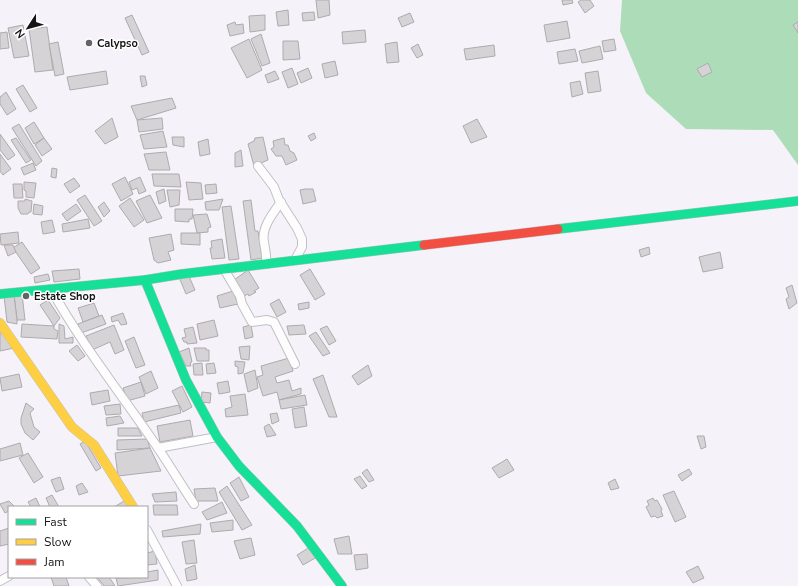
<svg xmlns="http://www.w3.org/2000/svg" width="798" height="586" font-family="'Nunito Sans',sans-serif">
<rect width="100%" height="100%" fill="#f5f3f9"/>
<!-- forest -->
<polygon fill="#addcb9" points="622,0 798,0 798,165 773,130 686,129 646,93 620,31"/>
<!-- building -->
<g fill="#d6d3d6" stroke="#aeaaae">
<polygon points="316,0 329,0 330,15 318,18"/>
<polygon points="562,0 572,0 573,3 563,5"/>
<polygon points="581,0 590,0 594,6 585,13 578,2"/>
<polygon points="288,10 289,25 278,26 276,12"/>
<polygon points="314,12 315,20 303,21 302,13"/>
<polygon points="410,13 414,22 402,27 398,18"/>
<polygon points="132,15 149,52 142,55 125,18"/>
<polygon points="265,15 265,30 250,32 249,16"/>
<polygon points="567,21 570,38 547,42 544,25"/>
<polygon points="235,22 236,25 243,24 244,33 230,36 227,25"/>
<polygon points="798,22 798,33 793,25"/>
<polygon points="23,25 29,56 14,58 8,28"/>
<polygon points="47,27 53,70 35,72 29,29"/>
<polygon points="365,30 366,42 343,44 342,32"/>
<polygon points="7,32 9,48 0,49 0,33"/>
<polygon points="261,34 270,63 262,66 251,39"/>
<polygon points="249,39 262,70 247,78 231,48"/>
<polygon points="614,39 616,50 604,52 602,41"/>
<polygon points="283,41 298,41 300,59 283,60"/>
<polygon points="58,42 64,74 55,76 49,44"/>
<polygon points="397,42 399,62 387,63 385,44"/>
<polygon points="418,44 423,55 417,58 411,48"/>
<polygon points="494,45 495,56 466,60 464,49"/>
<polygon points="600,46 603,59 582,63 579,51"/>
<polygon points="575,49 578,61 559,64 557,52"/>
<polygon points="335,61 338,75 325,78 322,64"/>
<polygon points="708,63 712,72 702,77 697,69"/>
<polygon points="292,68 298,84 288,88 282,72"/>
<polygon points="308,68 312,78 301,83 297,73"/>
<polygon points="106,71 108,84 70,90 67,77"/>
<polygon points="275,71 279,79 268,83 265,75"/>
<polygon points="598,71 601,91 588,93 585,73"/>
<polygon points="140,76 145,76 147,85 142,87"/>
<polygon points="580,81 583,94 572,97 570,83"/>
<polygon points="23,85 37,108 30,112 16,89"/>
<polygon points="6,92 16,109 7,115 0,104 0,97"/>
<polygon points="172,98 176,108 137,120 131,106"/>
<polygon points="112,118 118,137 105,144 95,131"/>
<polygon points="162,118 163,129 139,132 137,120"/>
<polygon points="477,119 487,137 471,143 463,126"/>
<polygon points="34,122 44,138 34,144 25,128"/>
<polygon points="19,124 42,161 36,166 12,128"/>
<polygon points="163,131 167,147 144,149 140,135"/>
<polygon points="314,133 316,138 311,141 308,136"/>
<polygon points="0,134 15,155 8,160 0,150"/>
<polygon points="172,137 184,137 184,147 173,145"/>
<polygon points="263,137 268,160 254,166 248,144 254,141 255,138"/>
<polygon points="16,138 31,160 26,163 11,140"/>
<polygon points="44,138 52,149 42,156 35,145"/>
<polygon points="284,138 285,145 288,145 290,151 294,153 297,160 286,165 282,156 276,156 271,149 274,147 273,141"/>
<polygon points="208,139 210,154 200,156 198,142"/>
<polygon points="241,150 243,166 235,167 235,153"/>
<polygon points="166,152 170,170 149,170 144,154"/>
<polygon points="0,154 11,169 3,175 0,171"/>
<polygon points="33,163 36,170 24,175 21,168"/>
<polygon points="52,168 57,169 56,178 51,177"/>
<polygon points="152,174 179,174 181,187 154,186"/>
<polygon points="125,177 133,194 121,201 112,184"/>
<polygon points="140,177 146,191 139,194 137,188 132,190 129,182"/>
<polygon points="74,178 80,186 70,193 64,184"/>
<polygon points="24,182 36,183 34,198 26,197 26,191 24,190"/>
<polygon points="186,182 201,183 203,199 189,200"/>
<polygon points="13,184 22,184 23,198 14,198"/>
<polygon points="216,184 217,193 206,194 205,185"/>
<polygon points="164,189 166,201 159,204 156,192"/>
<polygon points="305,189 313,189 316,201 303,204 300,190"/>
<polygon points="167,190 180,190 179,205 170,207"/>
<polygon points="85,195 102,221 94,226 77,200"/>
<polygon points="150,195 162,218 147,223 136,201"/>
<polygon points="130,198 144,220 134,227 119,206"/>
<polygon points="25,199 32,201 31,212 29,212 28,214 21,214 18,208 18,201 25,201"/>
<polygon points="223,199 219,210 206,210 205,202"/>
<polygon points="251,200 255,231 258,231 262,258 251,260 243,201"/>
<polygon points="104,202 110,211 104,217 98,207"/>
<polygon points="34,204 43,206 42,215 33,214"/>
<polygon points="76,204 81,211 67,221 62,214"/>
<polygon points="231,206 239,259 229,260 222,207"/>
<polygon points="175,209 193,209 192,219 189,219 189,222 175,221"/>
<polygon points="207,214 211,227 208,228 208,232 197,233 193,215"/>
<polygon points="88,219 90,228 63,232 62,224"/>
<polygon points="52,220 55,232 43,234 41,222"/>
<polygon points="18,232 19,243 1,245 0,234"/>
<polygon points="181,233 200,233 200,245 181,244"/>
<polygon points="171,234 174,250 168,252 171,260 158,263 154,260 149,238"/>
<polygon points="222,239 225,258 212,259 210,248 212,248 211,241"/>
<polygon points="22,242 40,268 31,274 13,248"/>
<polygon points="4,245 13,245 16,252 8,256"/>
<polygon points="649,247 650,254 641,257 639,250"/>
<polygon points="720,252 723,268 703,272 699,257"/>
<polygon points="79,269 80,279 54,282 52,271"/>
<polygon points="310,269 325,294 315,300 300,275"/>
<polygon points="248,270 259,288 254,291 256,292 249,296 248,294 244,296 234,280"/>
<polygon points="48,274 50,280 35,283 34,277"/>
<polygon points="188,274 195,290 186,294 179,277"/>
<polygon points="792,285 797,303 789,309 786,299 789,297 786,288"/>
<polygon points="233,291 238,304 220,308 217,296"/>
<polygon points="22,294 25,320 17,320 14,295"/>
<polygon points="14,295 17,320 17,324 7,322 4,296"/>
<polygon points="279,299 286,312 277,317 270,304"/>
<polygon points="48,300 60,318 54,326 40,305"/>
<polygon points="309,302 309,308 299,310 298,304"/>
<polygon points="94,303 99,316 83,322 78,308"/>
<polygon points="123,313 127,324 121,325 118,320 112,322 111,317"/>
<polygon points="102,315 106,324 81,333 78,324"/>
<polygon points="214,320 218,336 200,340 197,324"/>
<polygon points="22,324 54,326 54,329 58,331 57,339 21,337"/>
<polygon points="59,324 64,326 65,339 73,337 73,343 59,343"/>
<polygon points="114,325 124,350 115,354 110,342 92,350 86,336"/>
<polygon points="251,325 253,337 245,339 243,327"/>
<polygon points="304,325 306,334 289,335 287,326"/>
<polygon points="327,326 336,341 329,345 320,329"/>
<polygon points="0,327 19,347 0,351"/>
<polygon points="193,327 197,343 187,344 187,342 184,342 182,338 186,337 184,329"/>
<polygon points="316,332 330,353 323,356 309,336"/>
<polygon points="134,337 145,365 136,368 125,341"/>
<polygon points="77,345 85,356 78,361 69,351"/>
<polygon points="250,346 249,360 241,359 239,347"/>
<polygon points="189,348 192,362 190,363 191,366 186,366 179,352"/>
<polygon points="194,348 206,348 206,350 209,350 209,361 197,361"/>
<polygon points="289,358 293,371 275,377 277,383 289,380 292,391 301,388 301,394 279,400 277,392 263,396 257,377 263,375 261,366"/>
<polygon points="235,361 245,362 243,373 238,374 238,367 235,366"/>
<polygon points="202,363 203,375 194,375 193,364"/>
<polygon points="214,363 216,373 207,374 206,364"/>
<polygon points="368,365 372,376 358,385 352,376"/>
<polygon points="255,370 258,388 248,392 244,374"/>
<polygon points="151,371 158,388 146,394 139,377"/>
<polygon points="19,374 22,387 2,391 0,378"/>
<polygon points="323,375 337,417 329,417 313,379"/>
<polygon points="228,381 230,392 219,394 217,383"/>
<polygon points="141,382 145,396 127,401 123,388"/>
<polygon points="182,386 192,407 183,412 172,391"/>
<polygon points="108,390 110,401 92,405 90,393"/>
<polygon points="202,392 211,393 210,403 201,402"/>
<polygon points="245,394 248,415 226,417 225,409 232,407 230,396"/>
<polygon points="305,395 307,405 281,409 279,400"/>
<polygon points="26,403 34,409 30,413 34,427 40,432 33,440 25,433 21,424 21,418"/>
<polygon points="120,404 121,414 106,415 104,406"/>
<polygon points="179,405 181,413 144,422 142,413"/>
<polygon points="304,407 307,426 295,428 292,409"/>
<polygon points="277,413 279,421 272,424 270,414"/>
<polygon points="120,416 124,423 107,426 106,418"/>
<polygon points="190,420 193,436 160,442 157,426"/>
<polygon points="269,424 276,435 267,437 264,427"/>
<polygon points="118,428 138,428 142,436 118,436"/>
<polygon points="697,436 704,436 706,447 701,449"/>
<polygon points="147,439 150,448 117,450 117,440"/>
<polygon points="85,441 101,468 96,471 80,444"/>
<polygon points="20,443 23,455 0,461 0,449"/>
<polygon points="150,448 161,471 118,476 115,453"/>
<polygon points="28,453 43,477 34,483 19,458"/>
<polygon points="507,459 514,470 499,478 492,468"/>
<polygon points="367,469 374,480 369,482 362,473"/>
<polygon points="689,469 692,474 682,481 678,475"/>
<polygon points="360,476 367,486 362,489 354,479"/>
<polygon points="60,477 64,489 56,492 51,480"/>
<polygon points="239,477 249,497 241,501 230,483"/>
<polygon points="615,479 619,488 611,490 608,483"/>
<polygon points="82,483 88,492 79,495 76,486"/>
<polygon points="227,486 252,525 242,530 219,492"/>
<polygon points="215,488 218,501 196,501 194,489"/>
<polygon points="674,491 686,517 675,522 663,495"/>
<polygon points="176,492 177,501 155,502 152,494"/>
<polygon points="52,495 59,507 50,507 46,498"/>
<polygon points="36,498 40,507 31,507 28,502"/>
<polygon points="653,498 655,501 657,500 662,509 661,511 663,516 657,518 655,516 651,517 646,507 649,505 647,501"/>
<polygon points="126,500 130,507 114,507"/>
<polygon points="9,501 15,507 9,507 9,511 5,513 0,504"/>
<polygon points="222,502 227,513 207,520 202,512"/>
<polygon points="153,505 177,505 178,515 154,515"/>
<polygon points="233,520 233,530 212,532 210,523"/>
<polygon points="201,524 200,534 163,537 162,531"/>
<polygon points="9,528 9,544 0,546 0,531"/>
<polygon points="349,536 352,554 338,554 334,539"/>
<polygon points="251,538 255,555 240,559 234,541"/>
<polygon points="194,540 197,563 186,564 182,542"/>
<polygon points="310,547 317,557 303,565 297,555"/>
<polygon points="155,551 157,564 147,565 147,553"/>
<polygon points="367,554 368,568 356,570 354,555"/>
<polygon points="195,565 197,579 187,581 185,569"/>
<polygon points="698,566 704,578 693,583 686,572"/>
<polygon points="158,570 158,580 118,586 116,578 147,577 147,572"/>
<polygon points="51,577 66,577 69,586 54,586"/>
<polygon points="97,577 109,577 115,586 104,586"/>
</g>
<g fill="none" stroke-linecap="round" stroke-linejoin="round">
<defs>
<g id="street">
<polyline points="258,166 274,187 279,200 297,228 302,239 302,247 295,260"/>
<path d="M 266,264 C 267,255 265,250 264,242 C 261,228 273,213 281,202"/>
<polyline points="224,269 240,296 242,304 252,322 267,320 274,322 295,364"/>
<path d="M 51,289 C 82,345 122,395 158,448 C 170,466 182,486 194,504"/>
<polyline points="158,448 217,437"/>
<polyline points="147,530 177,586"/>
<polyline points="89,577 97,586"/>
<polyline points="0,581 9,576"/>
</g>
<g id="fast">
<polyline points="558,229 798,201"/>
<polyline points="145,280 186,380 217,437 239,466 297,526 342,586"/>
<polyline points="0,294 145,280 182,274 424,245"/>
</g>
<polyline id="slow" points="0,323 72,427 94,445 133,507"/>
<polyline id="jam" points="424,245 558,229"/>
</defs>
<!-- street casing -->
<use href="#street" stroke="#c0bfc3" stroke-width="10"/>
<!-- fast casing -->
<use href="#fast" stroke="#c0bfc3" stroke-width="10"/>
<!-- slow casing -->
<use href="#slow" stroke="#c0bfc3" stroke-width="10"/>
<!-- jam casing -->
<use href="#jam" stroke="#c0bfc3" stroke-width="10"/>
<!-- street -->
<use href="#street" stroke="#fefdfe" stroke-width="8"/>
<!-- fast -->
<use href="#fast" stroke="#16e098" stroke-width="9"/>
<!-- slow -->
<use href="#slow" stroke="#ffcf43" stroke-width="9"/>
<!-- jam -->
<use href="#jam" stroke="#f24e42" stroke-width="9"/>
</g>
<!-- markers -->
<g fill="#636266" stroke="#fff" stroke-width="1.5">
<circle cx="89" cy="43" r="4"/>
<circle cx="26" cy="296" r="4"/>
</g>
<g text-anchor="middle" stroke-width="3" stroke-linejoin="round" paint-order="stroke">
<!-- poi labels -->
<g font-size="11" font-weight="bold" fill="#151417" stroke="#fff" text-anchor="start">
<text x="97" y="47">Calypso</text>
<text x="34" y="300">Estate Shop</text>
</g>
</g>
<!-- legend -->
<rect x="8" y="506" width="140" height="72" fill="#ffffff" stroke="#a1a1a2"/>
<rect x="16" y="519" width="20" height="6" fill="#16e098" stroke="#a1a1a2"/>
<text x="44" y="526" font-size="12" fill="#151417">Fast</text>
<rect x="16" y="539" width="20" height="6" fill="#ffcf43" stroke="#a1a1a2"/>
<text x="44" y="546" font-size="12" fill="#151417">Slow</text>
<rect x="16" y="559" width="20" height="6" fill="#f24e42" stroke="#a1a1a2"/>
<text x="44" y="566" font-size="12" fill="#151417">Jam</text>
<!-- north arrow -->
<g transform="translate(28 28) rotate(234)" stroke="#ffffff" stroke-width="3" paint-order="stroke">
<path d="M0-3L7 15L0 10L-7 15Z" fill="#151417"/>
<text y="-6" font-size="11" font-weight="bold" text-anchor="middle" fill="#151417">N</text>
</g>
</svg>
